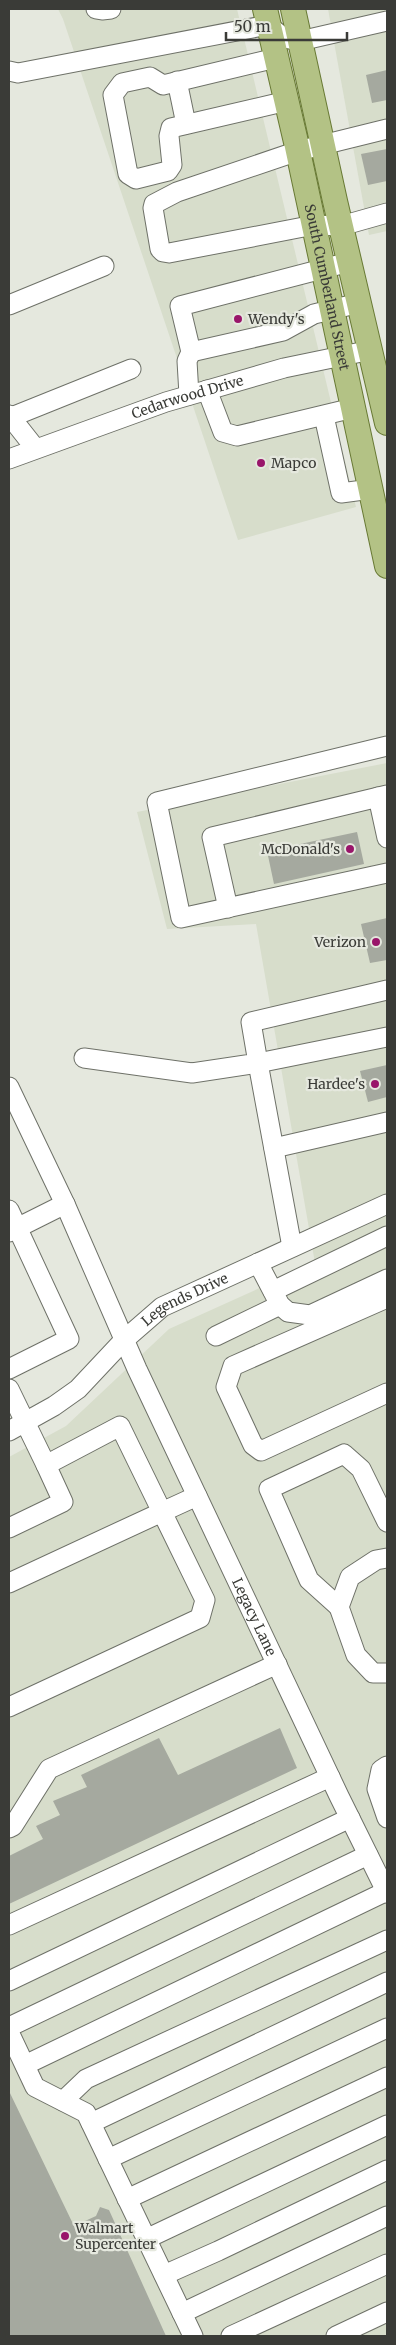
<svg xmlns="http://www.w3.org/2000/svg" width="396" height="2345" font-family="Merriweather,serif">
<rect width="100%" height="100%" fill="#e5e8de"/>
<!-- built -->
<g fill="#d7ddcb">
<polygon points="58,9 237,9 356,507 238,540 63,19"/>
<polygon points="328,9 387,9 387,231 369,235"/>
<polygon points="387,763 387,2336 9,2336 9,1457 66,1426 169,1329 315,1263 256,924 167,929 137,812"/>
</g>
<!-- building -->
<g fill="#a5a99f">
<polygon points="387,70 387,100 372,103 366,75"/>
<polygon points="387,149 387,181 368,185 361,154"/>
<polygon points="357,832 364,864 274,884 267,851"/>
<polygon points="387,918 387,960 370,963 361,924"/>
<polygon points="387,1065 387,1097 368,1102 360,1071"/>
<polygon points="280,1728 297,1768 9,1904 9,1856 43,1839 36,1826 60,1815 53,1801 87,1787 81,1775 159,1738 178,1775"/>
<polygon points="9,2091 74,2226 96,2216 100,2207 109,2210 166,2336 9,2336"/>
</g>
<g fill="none" stroke-linecap="round" stroke-linejoin="round">
<defs>
<g id="minor">
<polyline points="96,9 102,10 111,9"/>
<polyline points="276,58 163,85 150,77 122,83 113,95 128,174 136,179 168,171 172,165 169,136 171,128 287,101"/>
<polyline points="9,71 18,73 268,25 284,38 300,41 387,21"/>
<polyline points="177,81 186,124"/>
<polyline points="387,129 298,151 177,192 154,204 153,208 160,249 163,252 169,253 314,225 341,226 387,213"/>
<polyline points="349,262 180,306 191,352 283,331 314,314 359,303"/>
<polyline points="9,305 104,266"/>
<polyline points="207,390 223,432 237,436 353,408"/>
<polyline points="189,395 187,361 191,352"/>
<polyline points="9,415 35,448"/>
<polyline points="324,416 341,493 371,489"/>
<polyline points="9,418 131,369"/>
<path id="s1" d="M 9,459 L 166,402 L 284,368 L 371,350"/>
<polyline points="387,746 157,802 181,918 387,873"/>
<polyline points="378,797 387,838"/>
<polyline points="228,908 212,837 387,795"/>
<polyline points="84,1058 192,1073 258,1063 251,1022 387,990"/>
<path id="s2" d="M 9,1087 L 65,1204 L 137,1369 L 339,1796 L 387,1893"/>
<polyline points="274,1148 387,1122"/>
<polyline points="9,1210 69,1339 9,1369"/>
<polyline points="9,1232 65,1204"/>
<polyline points="292,1247 258,1063 387,1037"/>
<polyline points="258,1263 280,1305 288,1312 310,1315 387,1279"/>
<polyline points="273,1291 387,1236"/>
<polyline points="387,1298 233,1366 226,1387 253,1445 261,1451 387,1393"/>
<polyline points="216,1336 280,1305"/>
<polyline points="9,1389 46,1465 120,1426 162,1512 197,1496"/>
<path id="s3" d="M 9,1431 L 54,1406 L 78,1389 L 124,1340 L 162,1307 L 387,1204"/>
<polyline points="9,1528 63,1502 46,1465"/>
<polyline points="387,1558 376,1560 350,1577 339,1607 356,1655 373,1673 387,1673"/>
<polyline points="9,1583 162,1512 205,1600 200,1618 9,1707"/>
<polyline points="339,1607 309,1580 269,1489 344,1454 361,1469 387,1522"/>
<polyline points="387,1766 381,1770 377,1789 387,1818"/>
<polyline points="9,1828 13,1826 49,1769 277,1664"/>
<polyline points="9,1925 330,1777"/>
<polyline points="9,1981 350,1818"/>
<polyline points="9,2027 368,1855"/>
<polyline points="9,2032 35,2087 86,2113 193,2336"/>
<polyline points="25,2065 387,1891"/>
<polyline points="63,2101 86,2079 387,1940"/>
<polyline points="91,2123 387,1982"/>
<polyline points="108,2159 387,2028"/>
<polyline points="127,2199 387,2077"/>
<polyline points="146,2239 387,2125"/>
<polyline points="164,2275 218,2251 387,2170"/>
<polyline points="182,2313 387,2216"/>
<polyline points="231,2336 387,2264"/>
<polyline points="336,2336 387,2312"/>
</g>
<g id="major">
<path id="s4" d="M 265,9 L 296,142 L 387,566"/>
<polyline points="293,9 335,201 387,423"/>
</g>
</defs>
<!-- minor casing -->
<use href="#minor" stroke="#6e7168" stroke-width="21"/>
<!-- major casing -->
<use href="#major" stroke="#687934" stroke-width="26"/>
<!-- minor -->
<use href="#minor" stroke="#fff" stroke-width="19"/>
<!-- major -->
<use href="#major" stroke="#b3c285" stroke-width="24"/>
</g>
<!-- markers -->
<g fill="#99156a" stroke="#e5e8de" stroke-width="2">
<circle cx="238" cy="319" r="5"/>
<circle cx="261" cy="463" r="5"/>
<circle cx="350" cy="849" r="5"/>
<circle cx="376" cy="942" r="5"/>
<circle cx="375" cy="1084" r="5"/>
<circle cx="65" cy="2236" r="5"/>
</g>
<g text-anchor="middle" stroke-width="4.5" stroke-linejoin="round" paint-order="stroke">
<!-- street labels -->
<g font-size="14" fill="#3a3b37" stroke="#e5e8de">
<text dy="5" stroke="none"><textPath href="#s4" startOffset="285">South Cumberland Street</textPath></text>
<text dy="5" stroke="none"><textPath href="#s1" startOffset="189">Cedarwood Drive</textPath></text>
<text dy="5" stroke="none"><textPath href="#s3" startOffset="222">Legends Drive</textPath></text>
<text dy="5" stroke="none"><textPath href="#s2" startOffset="584">Legacy Lane</textPath></text>
</g>
<!-- poi labels -->
<g font-size="14" fill="#3a3b37" stroke="#e5e8de" text-anchor="start">
<text x="248" y="324">Wendy's</text>
<text x="271" y="468">Mapco</text>
<text x="340" y="854" text-anchor="end">McDonald's</text>
<text x="366" y="947" text-anchor="end">Verizon</text>
<text x="365" y="1089" text-anchor="end">Hardee's</text>
<text x="75" y="2233">Walmart<tspan x="75" dy="16">Supercenter</tspan></text>
</g>
</g>
<!-- border -->
<rect width="396" height="2345" fill="none" stroke="#3a3b37" stroke-width="20"/>
<!-- scale -->
<path d="M226 32v8h121v-8" fill="none" stroke="#3a3b37" stroke-width="2.5"/>
<text x="234" y="32" font-size="15" fill="#3a3b37" stroke="#e5e8de" stroke-width="4" paint-order="stroke">50 m</text>
</svg>
